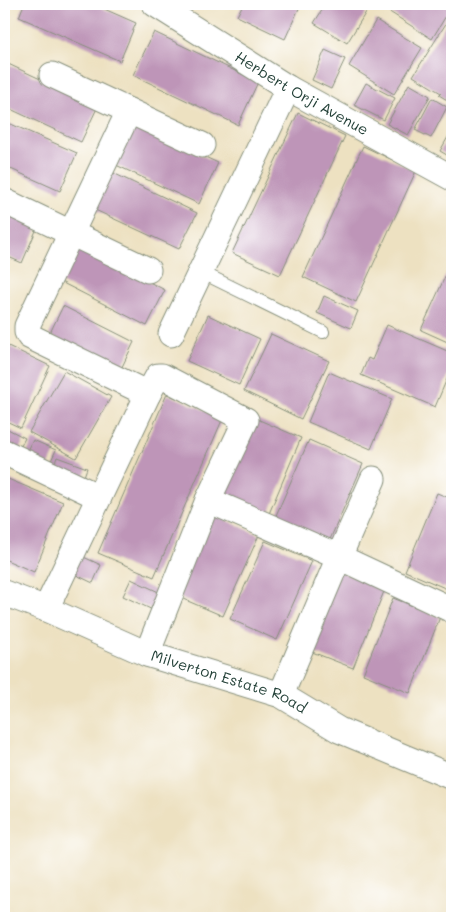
<svg xmlns="http://www.w3.org/2000/svg" width="456" height="922" font-family="Mali,sans-serif">
<rect width="100%" height="100%" fill="#fff"/>
<filter id="ink" filterUnits="userSpaceOnUse"><feTurbulence type="fractalNoise" baseFrequency=".02" numOctaves="2"/><feDisplacementMap in="SourceGraphic" scale="10" xChannelSelector="R" yChannelSelector="G"/><feConvolveMatrix kernelMatrix="1 2 1 2 8 2 1 2 1" color-interpolation-filters="sRGB"/></filter>
<filter id="wash" filterUnits="userSpaceOnUse"><feTurbulence type="fractalNoise" baseFrequency=".0096" numOctaves="4" result="noise"/><feDisplacementMap in="SourceGraphic" scale="20" xChannelSelector="R" yChannelSelector="G"/><feGaussianBlur stdDeviation="1.12" result="paint"/><feColorMatrix in="noise" values="0 0 0 0 0 0 0 0 0 0 0 0 0 0 0 0 0 1.4 0 .05"/><feComposite in="paint" operator="in"/></filter>
<g filter="url(#wash)">
<rect width="100%" height="100%" fill="#ede1c1"/>
<g id="blocks">
<!-- building -->
<g fill="#be95b8">
<polygon points="24,4 93,4 136,23 120,61 19,17"/>
<polygon points="243,4 301,4 285,39 237,16"/>
<polygon points="326,4 371,4 347,43 314,23"/>
<polygon points="392,4 452,4 452,6 432,39 388,11"/>
<polygon points="452,14 452,103 439,95 441,93 413,76"/>
<polygon points="376,20 422,48 394,94 349,66"/>
<polygon points="154,32 258,82 238,125 133,75"/>
<polygon points="325,50 345,59 331,89 312,80"/>
<polygon points="4,62 98,106 81,142 4,106"/>
<polygon points="366,83 395,98 384,120 354,105"/>
<polygon points="409,84 430,96 408,135 387,124"/>
<polygon points="432,98 447,107 431,138 415,130"/>
<polygon points="298,113 345,136 280,275 232,253"/>
<polygon points="4,121 77,153 60,191 4,166"/>
<polygon points="135,124 218,163 199,204 116,165"/>
<polygon points="452,130 452,158 440,151"/>
<polygon points="363,146 416,171 356,302 303,277"/>
<polygon points="111,172 197,213 179,249 93,209"/>
<polygon points="4,203 41,219 22,263 4,255"/>
<polygon points="74,244 165,290 147,326 55,279"/>
<polygon points="452,261 452,344 421,330"/>
<polygon points="324,296 358,311 351,328 317,313"/>
<polygon points="63,306 134,342 120,371 49,335"/>
<polygon points="208,315 260,339 239,385 187,361"/>
<polygon points="387,325 452,353 452,367 435,407 361,375 368,358 372,360"/>
<polygon points="271,334 329,361 301,419 244,391"/>
<polygon points="6,345 50,366 21,428 4,420 4,350"/>
<polygon points="64,371 111,397 76,458 29,432"/>
<polygon points="329,372 392,399 371,449 308,422"/>
<polygon points="167,394 223,418 154,577 98,553"/>
<polygon points="257,419 301,438 268,516 223,497"/>
<polygon points="4,427 25,438 17,454 4,448"/>
<polygon points="33,440 56,450 49,465 26,455"/>
<polygon points="309,440 363,464 328,544 274,520"/>
<polygon points="57,457 87,468 82,482 52,471"/>
<polygon points="8,479 63,502 34,572 4,559 4,490"/>
<polygon points="437,493 452,499 452,591 405,571"/>
<polygon points="212,514 259,535 223,616 176,596"/>
<polygon points="265,541 312,561 277,640 230,619"/>
<polygon points="77,554 101,565 93,583 68,571"/>
<polygon points="339,571 385,589 353,668 307,650"/>
<polygon points="131,579 165,595 157,612 123,596"/>
<polygon points="393,598 440,617 410,693 363,674"/>
</g>
</g>
</g>
<g filter="url(#ink)">
<use href="#blocks" fill-opacity="0" stroke="#868f7a" stroke-width="1"/>
<g fill="none" stroke-linecap="round" stroke-linejoin="round">
<defs>
<polyline id="lane" points="201,272 323,332"/>
<g id="street">
<path id="s1" d="M 155,4 L 288,88 L 452,178"/>
<polyline points="52,75 202,145"/>
<polyline points="4,201 148,270"/>
<polyline points="171,334 288,88"/>
<polyline points="4,452 99,497"/>
<polyline points="208,500 339,557 373,479"/>
<path id="s2" d="M 4,593 L 46,609 L 147,654 L 281,695 L 339,730 L 452,777"/>
<polyline points="46,609 148,394 29,336 27,332 27,326 129,111"/>
<polyline points="147,654 208,500 246,420 162,376 158,376 148,394"/>
<polyline points="281,695 339,557 452,610"/>
</g>
</defs>
<!-- lane casing -->
<use href="#lane" stroke="#868f7a" stroke-width="14"/>
<!-- street casing -->
<use href="#street" stroke="#868f7a" stroke-width="27"/>
<!-- lane -->
<use href="#lane" stroke="#fff" stroke-width="12"/>
<!-- street -->
<use href="#street" stroke="#fff" stroke-width="25"/>
</g>
</g>
<g text-anchor="middle" stroke-width="4.5" stroke-linejoin="round" paint-order="stroke">
<!-- street labels -->
<g font-size="15" fill="#1f3d34" stroke="#fff">
<text dy="5" stroke="none"><textPath href="#s1" startOffset="172">Herbert Orji Avenue</textPath></text>
<text dy="5" stroke="none"><textPath href="#s2" startOffset="242">Milverton Estate Road</textPath></text>
</g>
</g>
<!-- margin -->
<rect width="456" height="922" fill="none" stroke="#fff" stroke-width="20"/>
</svg>
